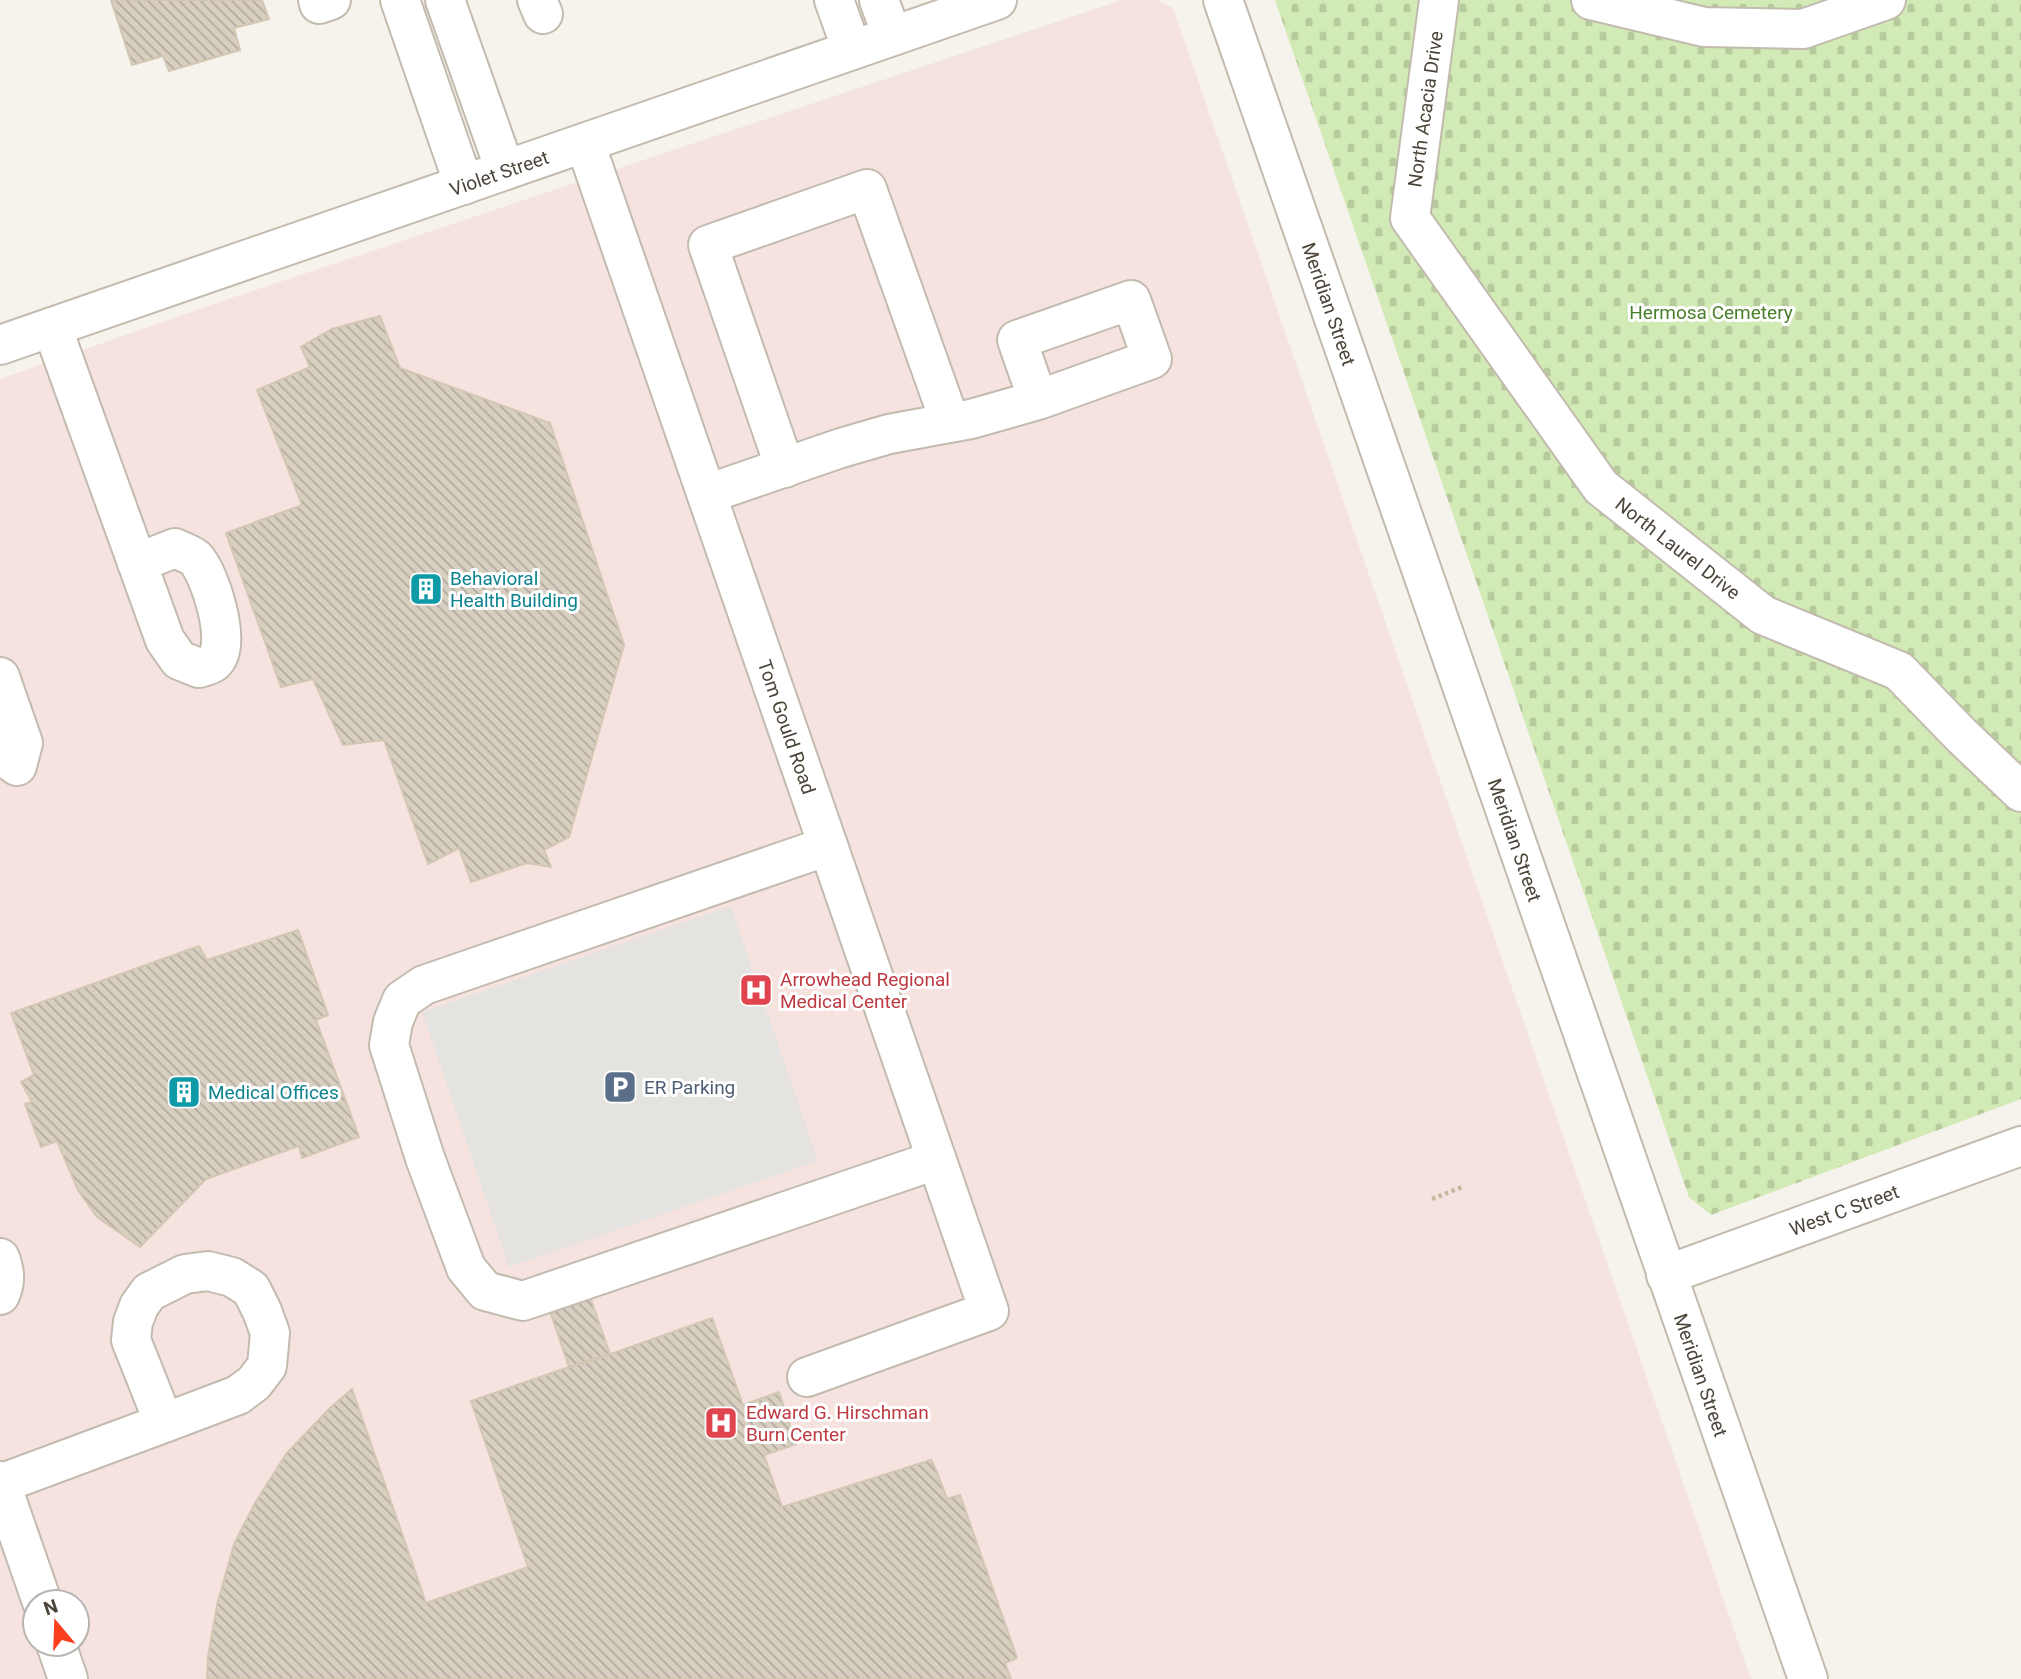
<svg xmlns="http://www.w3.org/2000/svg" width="2021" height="1679" font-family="Roboto,sans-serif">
<defs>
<pattern id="cemetery-stones" width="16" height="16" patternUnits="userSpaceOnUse" patternTransform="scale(1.75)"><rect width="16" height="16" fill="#d2eab5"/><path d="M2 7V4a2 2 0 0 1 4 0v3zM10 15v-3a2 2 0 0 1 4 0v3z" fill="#b6ca9c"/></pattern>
<pattern id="building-back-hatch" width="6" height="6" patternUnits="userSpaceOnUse" patternTransform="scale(1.75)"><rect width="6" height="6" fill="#d8cfc1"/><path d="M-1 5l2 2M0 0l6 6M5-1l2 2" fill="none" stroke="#b1aa9e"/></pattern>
</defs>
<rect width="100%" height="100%" fill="#f6f3ec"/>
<!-- medical -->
<path fill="#f6e3e0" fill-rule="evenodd" d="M 1122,0 L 1157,0 L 1173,8 L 1751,1679 L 0,1679 L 0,379 L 228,299 ZM 35,1602 L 77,1602 L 77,1644 L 35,1644 Z"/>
<!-- cemetery -->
<polygon fill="url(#cemetery-stones)" points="1275,0 2021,0 2021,1099 1711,1215 1689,1197"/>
<!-- parking -->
<polygon fill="#e5e3e0" points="731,906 818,1161 509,1267 422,1012"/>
<!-- building -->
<g fill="url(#building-back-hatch)" stroke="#d3c7b4" stroke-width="2">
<polygon points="111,0 262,0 269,19 234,28 240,50 169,71 163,56 132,65"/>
<polygon points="380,316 400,368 550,423 624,645 569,837 544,850 551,867 527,863 471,882 459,848 428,864 384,740 343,745 313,679 281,687 226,533 302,505 257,390 310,367 301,347 332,329"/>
<polygon points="298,930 328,1015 316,1020 359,1137 302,1158 299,1146 206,1179 140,1247 97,1217 78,1190 57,1141 41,1147 25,1104 32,1102 21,1082 34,1075 11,1013 199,946 207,960"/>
<polygon points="588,1291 610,1354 569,1367 548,1305"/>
<polygon points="712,1318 743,1405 779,1392 796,1444 764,1455 782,1507 931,1460 937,1472 947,1499 960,1495 1017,1658 1005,1663 1011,1679 207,1679 208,1657 217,1605 234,1544 255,1503 286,1454 330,1408 352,1389 426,1603 528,1567 471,1401 569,1367 591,1361"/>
</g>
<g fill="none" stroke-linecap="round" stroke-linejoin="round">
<defs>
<g id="minor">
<polyline points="318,0 319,4 331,0"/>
<polyline points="400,0 464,185"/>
<polyline points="445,0 505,170"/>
<polyline points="537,0 543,14"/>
<polyline points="834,0 852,50"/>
<polyline points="879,0 892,36"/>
<polyline points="1223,0 1808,1679"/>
<polyline points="1439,0 1410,218 1601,487 1763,615 1899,671 1961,735 2021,792"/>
<polyline points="1591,0 1704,27 1803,29 1886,0"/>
<polyline points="585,143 989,1311 807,1377"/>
<path d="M 52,327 L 165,640 L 179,660 L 199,668 C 203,667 211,665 214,662 C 233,645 210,573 195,558 C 190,554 181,551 175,548 L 137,563"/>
<polyline points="0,345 997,0"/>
<polyline points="785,468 708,245 867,189 950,422"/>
<polyline points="707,494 841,448 889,434 971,419 1038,400 1152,359 1131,300 1017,340 1038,400"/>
<polyline points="0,677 23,743 17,766 0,753"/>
<polyline points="828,846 424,985 402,1000 393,1022 389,1045 425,1158 466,1268 485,1291 523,1301 936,1160"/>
<path d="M 0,1258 C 5,1272 6,1282 0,1295"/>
<polyline points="1666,1275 2021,1146"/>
<polyline points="0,1481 42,1602"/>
<polyline points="0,1484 164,1423 238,1395 254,1383 267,1366 270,1333 262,1311 251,1289 232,1277 208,1271 185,1274 149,1292 139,1306 133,1322 131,1340 164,1423"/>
<polyline points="56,1644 68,1679"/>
</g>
</defs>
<!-- minor casing -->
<use href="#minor" stroke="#c2bbae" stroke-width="42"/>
<!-- path -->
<polyline stroke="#c4b79f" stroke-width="4.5" stroke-dasharray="3.5 3.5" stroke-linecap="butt" points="1432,1199 1462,1187"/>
<!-- minor -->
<use href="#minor" stroke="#fff" stroke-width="38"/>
</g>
<!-- icons -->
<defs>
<symbol id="building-square" viewBox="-11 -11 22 22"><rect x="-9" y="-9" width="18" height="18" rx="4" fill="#0f9aa8" stroke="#fff"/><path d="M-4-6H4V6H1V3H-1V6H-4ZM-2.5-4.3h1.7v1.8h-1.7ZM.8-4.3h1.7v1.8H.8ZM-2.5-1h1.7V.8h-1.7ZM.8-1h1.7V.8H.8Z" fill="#fff"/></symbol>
<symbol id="hospital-square" viewBox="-11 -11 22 22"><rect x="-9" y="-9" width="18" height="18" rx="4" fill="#e0444e" stroke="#fff"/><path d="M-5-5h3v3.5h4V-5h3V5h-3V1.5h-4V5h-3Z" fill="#fff"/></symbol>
<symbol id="parking-square" viewBox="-11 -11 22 22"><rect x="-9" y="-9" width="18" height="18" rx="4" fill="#5c6f8a" stroke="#fff"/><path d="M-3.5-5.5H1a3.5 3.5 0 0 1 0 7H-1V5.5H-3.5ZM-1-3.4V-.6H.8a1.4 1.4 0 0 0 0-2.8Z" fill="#fff"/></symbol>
</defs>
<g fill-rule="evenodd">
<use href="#building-square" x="407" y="570" width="38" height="38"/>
<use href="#hospital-square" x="737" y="971" width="38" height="38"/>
<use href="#parking-square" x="601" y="1068" width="38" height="38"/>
<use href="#building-square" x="165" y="1073" width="38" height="38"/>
<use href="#hospital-square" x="702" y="1404" width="38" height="38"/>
</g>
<g text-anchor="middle" stroke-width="6" stroke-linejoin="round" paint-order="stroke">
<!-- street labels -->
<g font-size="19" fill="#4b4439" stroke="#fff">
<text transform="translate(1425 109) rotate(-82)" y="7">North Acacia Drive</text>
<text transform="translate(499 173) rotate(-19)" y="7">Violet Street</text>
<text transform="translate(1329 304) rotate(71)" y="7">Meridian Street</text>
<text transform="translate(1678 548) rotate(38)" y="7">North Laurel Drive</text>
<text transform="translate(787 727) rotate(71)" y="7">Tom Gould Road</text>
<text transform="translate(1515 840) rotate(71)" y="7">Meridian Street</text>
<text transform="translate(1844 1210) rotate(-20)" y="7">West C Street</text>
<text transform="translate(1701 1375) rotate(71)" y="7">Meridian Street</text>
</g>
<!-- park labels -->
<g font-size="19" fill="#4a7f2a" stroke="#fff">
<text x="1711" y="319">Hermosa Cemetery</text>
</g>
<!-- culture labels -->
<g font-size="19" fill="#0d838f" stroke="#fff" text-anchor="start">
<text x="450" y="585">Behavioral<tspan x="450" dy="22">Health Building</tspan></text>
<text x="208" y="1099">Medical Offices</text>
</g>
<!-- health labels -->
<g font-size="19" fill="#be3a42" stroke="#fff" text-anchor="start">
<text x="780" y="986">Arrowhead Regional<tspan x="780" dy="22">Medical Center</tspan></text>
<text x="746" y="1419">Edward G. Hirschman<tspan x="746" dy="22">Burn Center</tspan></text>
</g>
<!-- service labels -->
<g font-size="19" fill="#4e5e75" stroke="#fff" text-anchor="start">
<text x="644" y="1094">ER Parking</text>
</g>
</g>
<!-- north arrow -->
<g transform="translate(56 1623) rotate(341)"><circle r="33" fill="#ffffff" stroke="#b7b4b0" stroke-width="2"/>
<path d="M0-5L12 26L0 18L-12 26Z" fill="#fc3f1d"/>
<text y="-10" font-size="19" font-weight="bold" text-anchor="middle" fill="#4b4439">N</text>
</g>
</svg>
